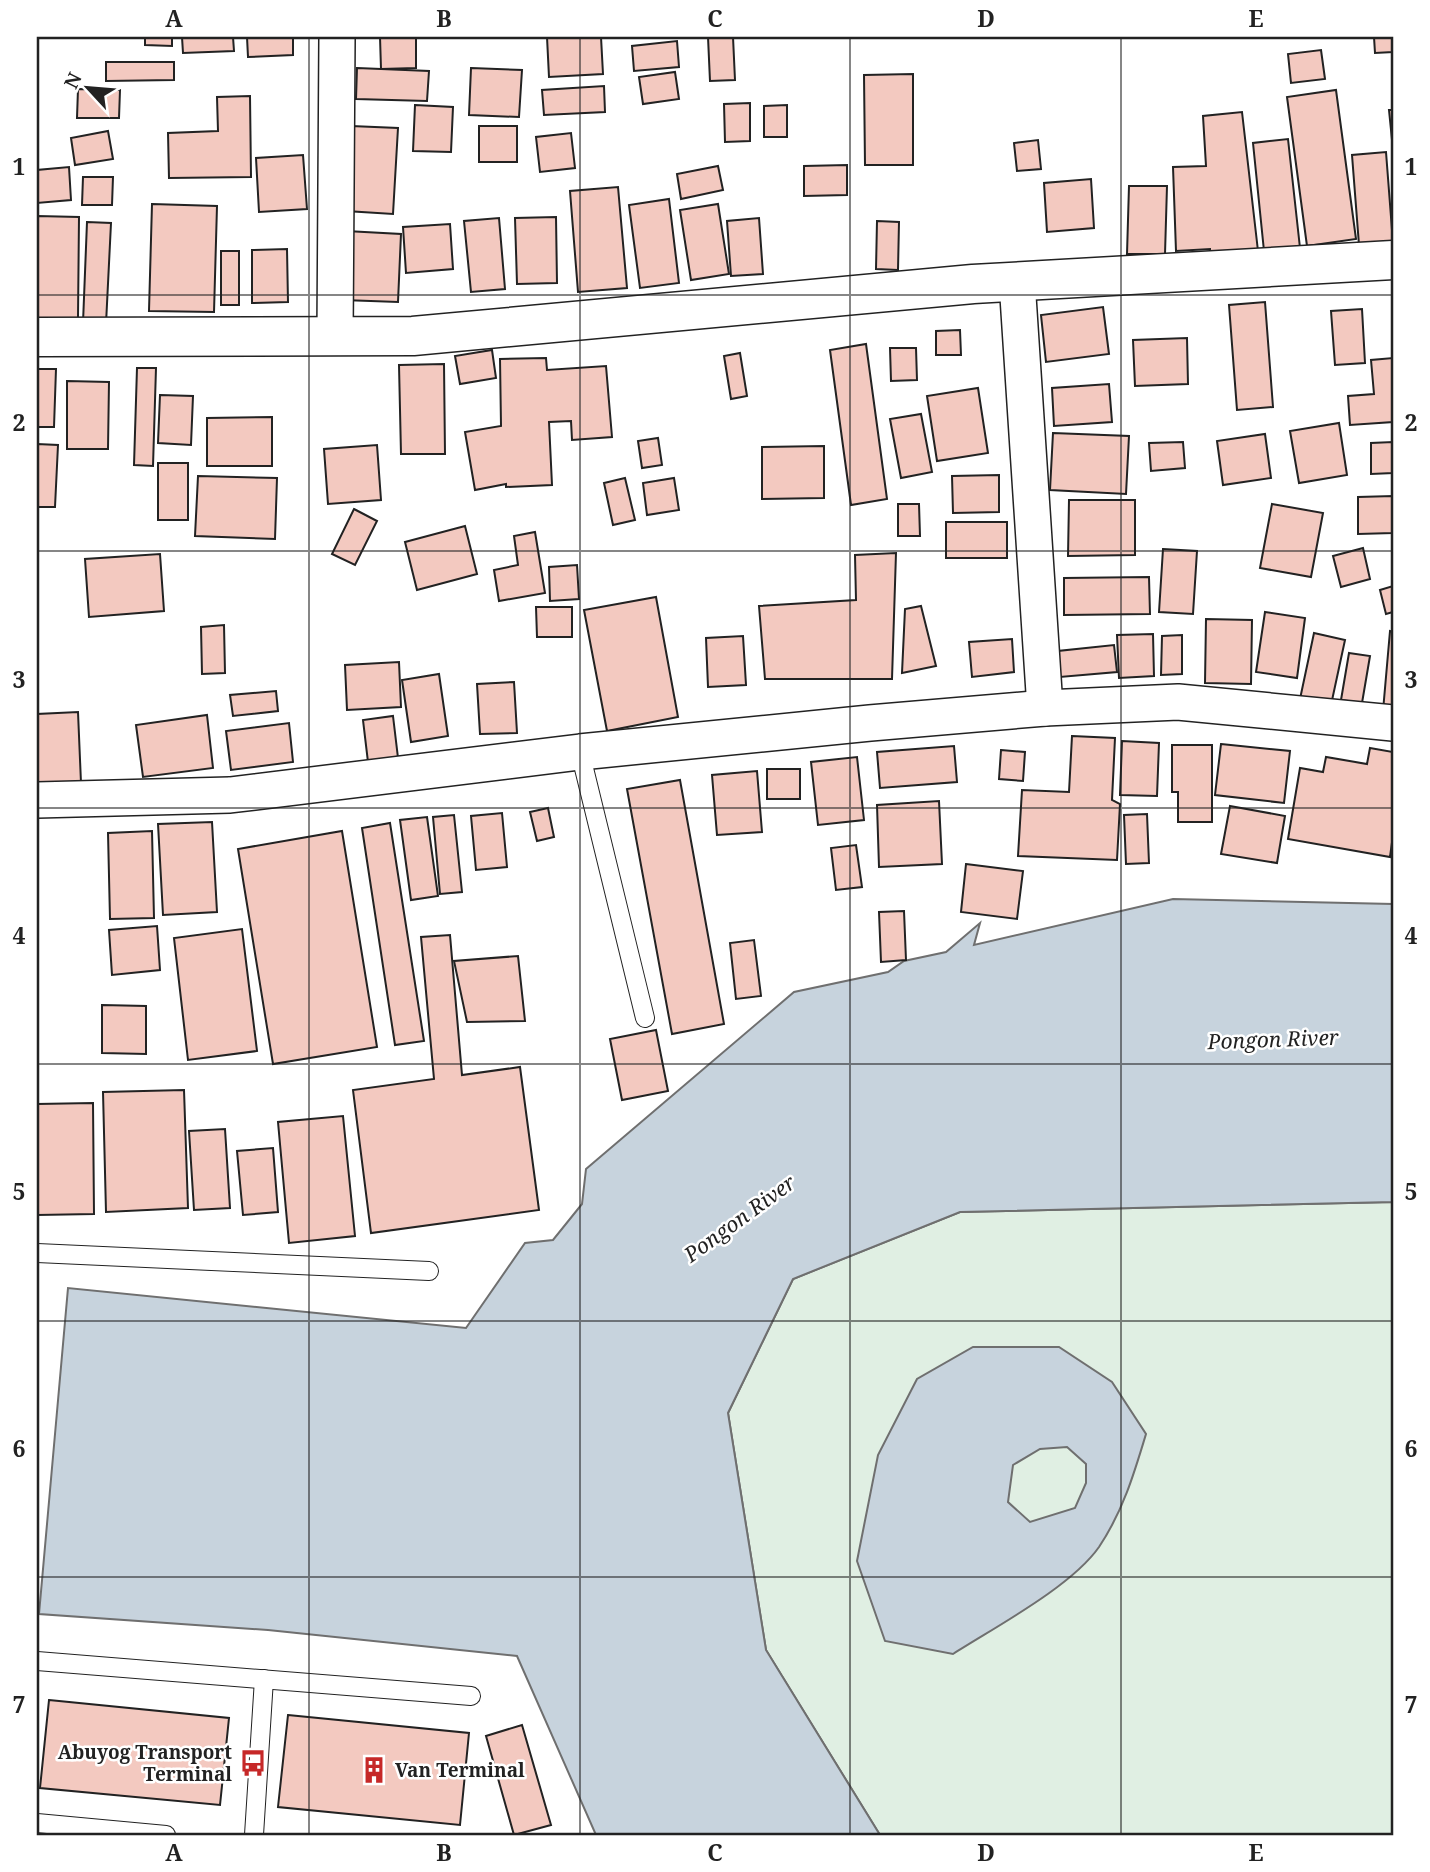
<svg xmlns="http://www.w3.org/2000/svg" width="1430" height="1872" font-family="'Noto Serif',serif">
<rect width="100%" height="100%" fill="#fff"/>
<!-- green -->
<polygon fill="#e0efe3" stroke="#6f6f6f" stroke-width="2" points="1393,1202 1393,1835 880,1835 766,1650 728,1413 793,1279 960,1212"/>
<!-- water -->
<g fill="#c7d3dd" stroke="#6f6f6f" stroke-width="2" fill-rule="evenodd">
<polygon points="1173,899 1393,904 1393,1202 960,1212 793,1279 728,1413 766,1650 880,1835 596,1835 517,1656 268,1630 39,1614 68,1288 466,1328 525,1243 553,1240 582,1204 586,1169 794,992 888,972 904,961 946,952 980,923 974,945"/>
<path d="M 973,1347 L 1059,1347 L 1112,1382 L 1146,1434 C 1134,1474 1123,1511 1099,1547 C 1071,1587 995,1627 953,1654 L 885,1641 L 857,1561 L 878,1455 L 917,1379 ZM 1067,1447 L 1086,1464 L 1086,1483 L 1075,1508 L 1030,1522 L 1008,1502 L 1013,1465 L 1040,1449 Z"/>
</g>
<!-- building -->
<g fill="#f3c9c0" stroke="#222" stroke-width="2">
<polygon points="145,37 172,37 172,46 145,45"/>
<polygon points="182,37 233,37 234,51 183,53"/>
<polygon points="247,37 293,37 293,55 248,57"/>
<polygon points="380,37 416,37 416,68 381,69"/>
<polygon points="547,37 601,37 603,74 549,77"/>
<polygon points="708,37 733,37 735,80 710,81"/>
<polygon points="1374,37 1393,37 1393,52 1375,53"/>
<polygon points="677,41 679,67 634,71 632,46"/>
<polygon points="1321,50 1325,79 1291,83 1288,54"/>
<polygon points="106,62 174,62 174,80 106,81"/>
<polygon points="357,68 429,71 427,101 356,99"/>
<polygon points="471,68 522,70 519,117 469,115"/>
<polygon points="675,72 679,99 643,104 639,77"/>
<polygon points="913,74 913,165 865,165 864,75"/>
<polygon points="604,86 605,112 544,115 542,90"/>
<polygon points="78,89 120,90 119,118 77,118"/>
<polygon points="1336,90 1356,239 1307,246 1287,97"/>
<polygon points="250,96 251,177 169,178 168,133 218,131 217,97"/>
<polygon points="750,103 750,141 725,142 724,104"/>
<polygon points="415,105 453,107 451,152 413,151"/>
<polygon points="787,105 787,137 764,137 764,106"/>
<polygon points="1389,110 1393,110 1393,150"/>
<polygon points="1242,112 1258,251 1210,256 1210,249 1176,251 1173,167 1206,166 1203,116"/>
<polygon points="351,126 398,128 393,214 346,211"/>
<rect x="479" y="126" width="38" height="36"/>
<polygon points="108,131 113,159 75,165 71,138"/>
<polygon points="571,133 575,168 540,172 536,137"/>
<polygon points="1288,139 1300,248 1264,251 1253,143"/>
<polygon points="1038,140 1041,169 1017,171 1014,143"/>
<polygon points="1386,152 1393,243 1359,245 1352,155"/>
<polygon points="303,155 307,209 259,212 256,158"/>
<polygon points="847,165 847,195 804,196 804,166"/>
<polygon points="718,166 723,190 681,199 677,174"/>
<polygon points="69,167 71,200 37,203 37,170"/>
<polygon points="83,177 113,177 112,205 82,205"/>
<polygon points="1091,179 1094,228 1047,232 1044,183"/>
<polygon points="1129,186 1167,186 1165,254 1127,254"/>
<polygon points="618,187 627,288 578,292 570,191"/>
<polygon points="669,199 679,283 640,288 629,205"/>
<polygon points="152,204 217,206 214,312 149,311"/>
<polygon points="718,204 729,274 691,280 680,210"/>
<polygon points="37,216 79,217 78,318 37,318"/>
<polygon points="556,217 557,283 517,284 515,218"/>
<polygon points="499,218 505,289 471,292 464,221"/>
<polygon points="759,218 763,274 731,276 727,221"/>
<polygon points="877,221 899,222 898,270 876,269"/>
<polygon points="87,222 111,223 106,324 83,323"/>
<polygon points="450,224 453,269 406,273 403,227"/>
<polygon points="346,231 401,234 398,302 343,300"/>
<polygon points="287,249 288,302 252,303 252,250"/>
<rect x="221" y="251" width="18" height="54"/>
<polygon points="1265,302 1273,407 1237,410 1229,305"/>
<polygon points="1103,307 1109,354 1046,362 1041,315"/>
<polygon points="1362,309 1365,363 1335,365 1331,311"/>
<polygon points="960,330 961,355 936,355 936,331"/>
<polygon points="1187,338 1188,384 1135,386 1133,340"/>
<polygon points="866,344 887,499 851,505 830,350"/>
<polygon points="890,348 916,348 917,380 891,381"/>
<polygon points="492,350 496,378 460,384 455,356"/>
<polygon points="740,353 747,396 731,399 724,356"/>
<polygon points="546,358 547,370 606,366 612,437 572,440 571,421 549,422 552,485 506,487 506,484 475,490 465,432 501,426 500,359"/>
<polygon points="1393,358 1393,422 1350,425 1348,396 1374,394 1371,360"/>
<polygon points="444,364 445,454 401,454 399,365"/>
<polygon points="137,368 156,368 153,466 134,465"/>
<polygon points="37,369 56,369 54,427 37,427"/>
<polygon points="67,381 109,382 108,449 67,449"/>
<polygon points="1109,384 1112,422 1054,426 1052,388"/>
<polygon points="978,388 988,453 937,461 927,396"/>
<polygon points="160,395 193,396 191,445 158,443"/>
<polygon points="921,414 932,472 901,478 890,419"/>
<polygon points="272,417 272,466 207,466 207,418"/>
<polygon points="1339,423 1347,475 1299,483 1290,431"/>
<polygon points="1053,433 1129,436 1126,494 1050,490"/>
<polygon points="1265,434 1271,478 1223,485 1217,441"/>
<polygon points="658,438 662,465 642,468 638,441"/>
<polygon points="1183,442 1185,468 1151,471 1149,443"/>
<polygon points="1393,442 1393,473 1371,474 1371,443"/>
<polygon points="37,444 58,445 55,507 37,507"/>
<polygon points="377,445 381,500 328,504 324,449"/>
<polygon points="824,446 824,498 762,499 762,447"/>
<rect x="158" y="463" width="30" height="57"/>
<polygon points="999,475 999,512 953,513 952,476"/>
<polygon points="198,476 277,478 275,539 195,536"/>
<polygon points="625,478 635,520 613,525 604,483"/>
<polygon points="674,478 679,510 647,515 643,483"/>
<polygon points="1393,496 1393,533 1358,534 1358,497"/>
<polygon points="1069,500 1135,500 1135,555 1068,556"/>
<polygon points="898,504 919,504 920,536 898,536"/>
<polygon points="1272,504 1323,513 1311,577 1260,568"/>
<polygon points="354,509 377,521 355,565 332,554"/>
<rect x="946" y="522" width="61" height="36"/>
<polygon points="465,526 477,574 417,590 405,542"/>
<polygon points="535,532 545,593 499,601 494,570 518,565 514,536"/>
<polygon points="1363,548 1370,579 1341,587 1333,556"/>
<polygon points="1163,549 1197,551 1193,614 1159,612"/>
<polygon points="896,553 892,679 765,679 759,606 856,600 855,555"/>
<polygon points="160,554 164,611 89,617 85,559"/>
<polygon points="577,565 579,599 550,601 549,567"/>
<polygon points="1149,577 1150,614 1064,615 1064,578"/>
<polygon points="1393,586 1393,612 1386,614 1380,590"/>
<polygon points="656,597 678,717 607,731 584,610"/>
<polygon points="921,606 936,666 902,673 905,609"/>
<polygon points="536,607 572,607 572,637 537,637"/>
<polygon points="1265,612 1305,618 1297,678 1256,672"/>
<polygon points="1206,619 1252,620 1251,684 1205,683"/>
<polygon points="224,625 225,673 202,674 201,627"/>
<polygon points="1390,631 1393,632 1393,712 1383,711"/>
<polygon points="1314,633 1345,640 1331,705 1300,699"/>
<polygon points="1153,634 1154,676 1119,678 1117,635"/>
<polygon points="1182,635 1182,674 1161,675 1162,636"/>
<polygon points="743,636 746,685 708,687 706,638"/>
<polygon points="1012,639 1014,672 972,677 969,642"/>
<polygon points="1114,645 1117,672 1060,677 1058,651"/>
<polygon points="1349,653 1370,656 1362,703 1341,700"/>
<polygon points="399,662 401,707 347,710 345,665"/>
<polygon points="439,674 448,736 411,742 402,680"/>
<polygon points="514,682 517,733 480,734 477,684"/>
<polygon points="276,691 278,711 233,716 230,695"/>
<polygon points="78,712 81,783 37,785 37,714"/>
<polygon points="207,715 213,768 143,777 136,725"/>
<polygon points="393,716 398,758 368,762 363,720"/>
<polygon points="289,723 293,762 231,770 226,731"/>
<polygon points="1072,736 1115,738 1112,800 1120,804 1117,860 1018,856 1022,790 1069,792"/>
<polygon points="1122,741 1159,743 1157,796 1120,795"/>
<polygon points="1221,744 1290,751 1284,803 1215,795"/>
<polygon points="1172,745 1212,745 1212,822 1178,822 1178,792 1172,792"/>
<polygon points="954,746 957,782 880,788 877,752"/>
<polygon points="1370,748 1393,752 1393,835 1390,857 1288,839 1300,768 1323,772 1326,757 1367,764"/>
<polygon points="1001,750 1025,752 1023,781 999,779"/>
<polygon points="857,757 864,820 818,825 811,762"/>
<rect x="767" y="769" width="33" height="30"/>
<polygon points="757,771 762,832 717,835 712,775"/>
<polygon points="680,780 724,1024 672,1034 627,789"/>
<polygon points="939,801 942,864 879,867 877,805"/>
<polygon points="1230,806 1285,816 1277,863 1221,854"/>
<polygon points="548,808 554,837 537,841 530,812"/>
<polygon points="502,813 507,867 476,870 471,816"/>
<polygon points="1147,814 1149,863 1126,864 1124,815"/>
<polygon points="454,815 462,892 440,894 433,817"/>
<polygon points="427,817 438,896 411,900 400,820"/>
<polygon points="212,822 217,912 163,915 158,824"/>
<polygon points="390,823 424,1041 395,1045 362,828"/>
<polygon points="152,831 154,918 110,919 108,833"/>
<polygon points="342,831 377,1047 273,1064 238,849"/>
<polygon points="856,845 862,887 836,890 831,848"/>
<polygon points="966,864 1023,871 1017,919 961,912"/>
<polygon points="904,911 906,960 881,962 879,912"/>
<polygon points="157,926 160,970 112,975 109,930"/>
<polygon points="242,929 257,1051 188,1060 174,938"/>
<polygon points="450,935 462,1075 520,1067 539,1210 371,1233 353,1090 434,1079 421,937"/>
<polygon points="754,940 761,996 736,999 730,943"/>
<polygon points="518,956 525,1021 467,1022 454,961"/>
<polygon points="102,1005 146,1006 146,1054 102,1053"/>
<polygon points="656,1030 668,1091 622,1100 610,1039"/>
<polygon points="184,1090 188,1208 106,1212 103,1092"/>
<polygon points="93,1103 94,1214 37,1215 37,1104"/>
<polygon points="343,1116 355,1236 289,1243 278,1122"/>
<polygon points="225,1129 230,1208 194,1210 189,1131"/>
<polygon points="273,1148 278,1212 243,1215 237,1151"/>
<polygon points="49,1700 229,1718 220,1805 40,1788"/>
<polygon points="288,1715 469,1733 460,1825 278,1807"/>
<polygon points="522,1725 551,1825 514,1835 486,1736"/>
</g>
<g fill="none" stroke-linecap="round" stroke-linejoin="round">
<defs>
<g id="lane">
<polyline points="580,752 645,1018"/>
<polyline points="37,1253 429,1271"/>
<polyline points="37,1661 471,1696"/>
<polyline points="37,1823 166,1835"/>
<polyline points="254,1835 264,1679"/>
</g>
<g id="street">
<polyline points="1017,281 1045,708"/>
<polyline points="335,336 337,37"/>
<polyline points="37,800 230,795 580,752 870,723 1045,708 1178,702 1393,723"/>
</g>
<polyline id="secondary" points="37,337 413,336 973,284 1393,260"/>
</defs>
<!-- lane casing -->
<use href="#lane" stroke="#222" stroke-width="20"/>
<!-- street casing -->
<use href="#street" stroke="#222" stroke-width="38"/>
<!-- secondary casing -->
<use href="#secondary" stroke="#222" stroke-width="41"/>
<!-- lane -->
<use href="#lane" stroke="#fff" stroke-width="18"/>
<!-- street -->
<use href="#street" stroke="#fff" stroke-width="35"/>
<!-- secondary -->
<use href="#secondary" stroke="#fff" stroke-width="38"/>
</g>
<!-- grid -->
<path fill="none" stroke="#222" stroke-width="2" stroke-opacity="0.55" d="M 309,37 L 309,1835M 580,37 L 580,1835M 850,37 L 850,1835M 1121,37 L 1121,1835M 37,295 L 1393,295M 37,551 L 1393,551M 37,808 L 1393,808M 37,1064 L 1393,1064M 37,1321 L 1393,1321M 37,1577 L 1393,1577"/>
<!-- icons -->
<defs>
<symbol id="bus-bare" viewBox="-9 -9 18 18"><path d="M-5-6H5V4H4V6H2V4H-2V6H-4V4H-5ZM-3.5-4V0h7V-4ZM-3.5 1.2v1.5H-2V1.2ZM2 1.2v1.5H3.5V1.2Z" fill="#c62828" stroke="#fff" stroke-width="2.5" paint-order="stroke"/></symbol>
<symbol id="building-bare" viewBox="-9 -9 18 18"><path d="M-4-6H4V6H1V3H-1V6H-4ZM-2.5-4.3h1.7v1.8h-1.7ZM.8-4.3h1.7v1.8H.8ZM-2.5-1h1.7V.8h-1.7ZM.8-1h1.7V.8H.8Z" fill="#c62828" stroke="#fff" stroke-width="2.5" paint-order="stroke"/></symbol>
</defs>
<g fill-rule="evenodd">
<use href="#bus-bare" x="234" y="1744" width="38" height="38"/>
<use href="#building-bare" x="355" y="1751" width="38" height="38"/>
</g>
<g text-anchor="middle" stroke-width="5" stroke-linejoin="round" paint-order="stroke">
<!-- poi labels -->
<g font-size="19" font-weight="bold" fill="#222" stroke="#fff" text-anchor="end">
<text x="232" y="1759">Abuyog Transport<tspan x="232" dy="22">Terminal</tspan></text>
<text x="395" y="1777" text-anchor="start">Van Terminal</text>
</g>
<!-- water labels -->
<g font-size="21" font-style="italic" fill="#222" stroke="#fff">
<text transform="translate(1273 1040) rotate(-2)" y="7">Pongon River</text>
<text transform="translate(740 1219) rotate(-36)" y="7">Pongon River</text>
</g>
</g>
<!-- border -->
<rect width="1430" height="1872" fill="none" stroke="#ffffff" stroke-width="77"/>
<!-- north arrow -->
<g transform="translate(88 88) rotate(296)" stroke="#ffffff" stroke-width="5" paint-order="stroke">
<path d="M0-5L12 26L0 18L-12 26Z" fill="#222222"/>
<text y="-10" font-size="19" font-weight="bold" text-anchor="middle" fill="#222222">N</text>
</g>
<rect x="38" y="38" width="1354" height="1796" fill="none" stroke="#222" stroke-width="2.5"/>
<g font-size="23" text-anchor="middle" font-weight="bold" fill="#222">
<text x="174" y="27">A</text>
<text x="444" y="27">B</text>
<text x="715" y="27">C</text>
<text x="986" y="27">D</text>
<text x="1256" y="27">E</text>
<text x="19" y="175">1</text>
<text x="1411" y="175">1</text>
<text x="19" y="431">2</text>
<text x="1411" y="431">2</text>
<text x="19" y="688">3</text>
<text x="1411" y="688">3</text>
<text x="19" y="944">4</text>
<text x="1411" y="944">4</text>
<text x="19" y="1200">5</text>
<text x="1411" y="1200">5</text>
<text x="19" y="1457">6</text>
<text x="1411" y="1457">6</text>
<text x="19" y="1713">7</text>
<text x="1411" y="1713">7</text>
<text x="174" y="1861">A</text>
<text x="444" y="1861">B</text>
<text x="715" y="1861">C</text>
<text x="986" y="1861">D</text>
<text x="1256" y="1861">E</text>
</g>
</svg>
